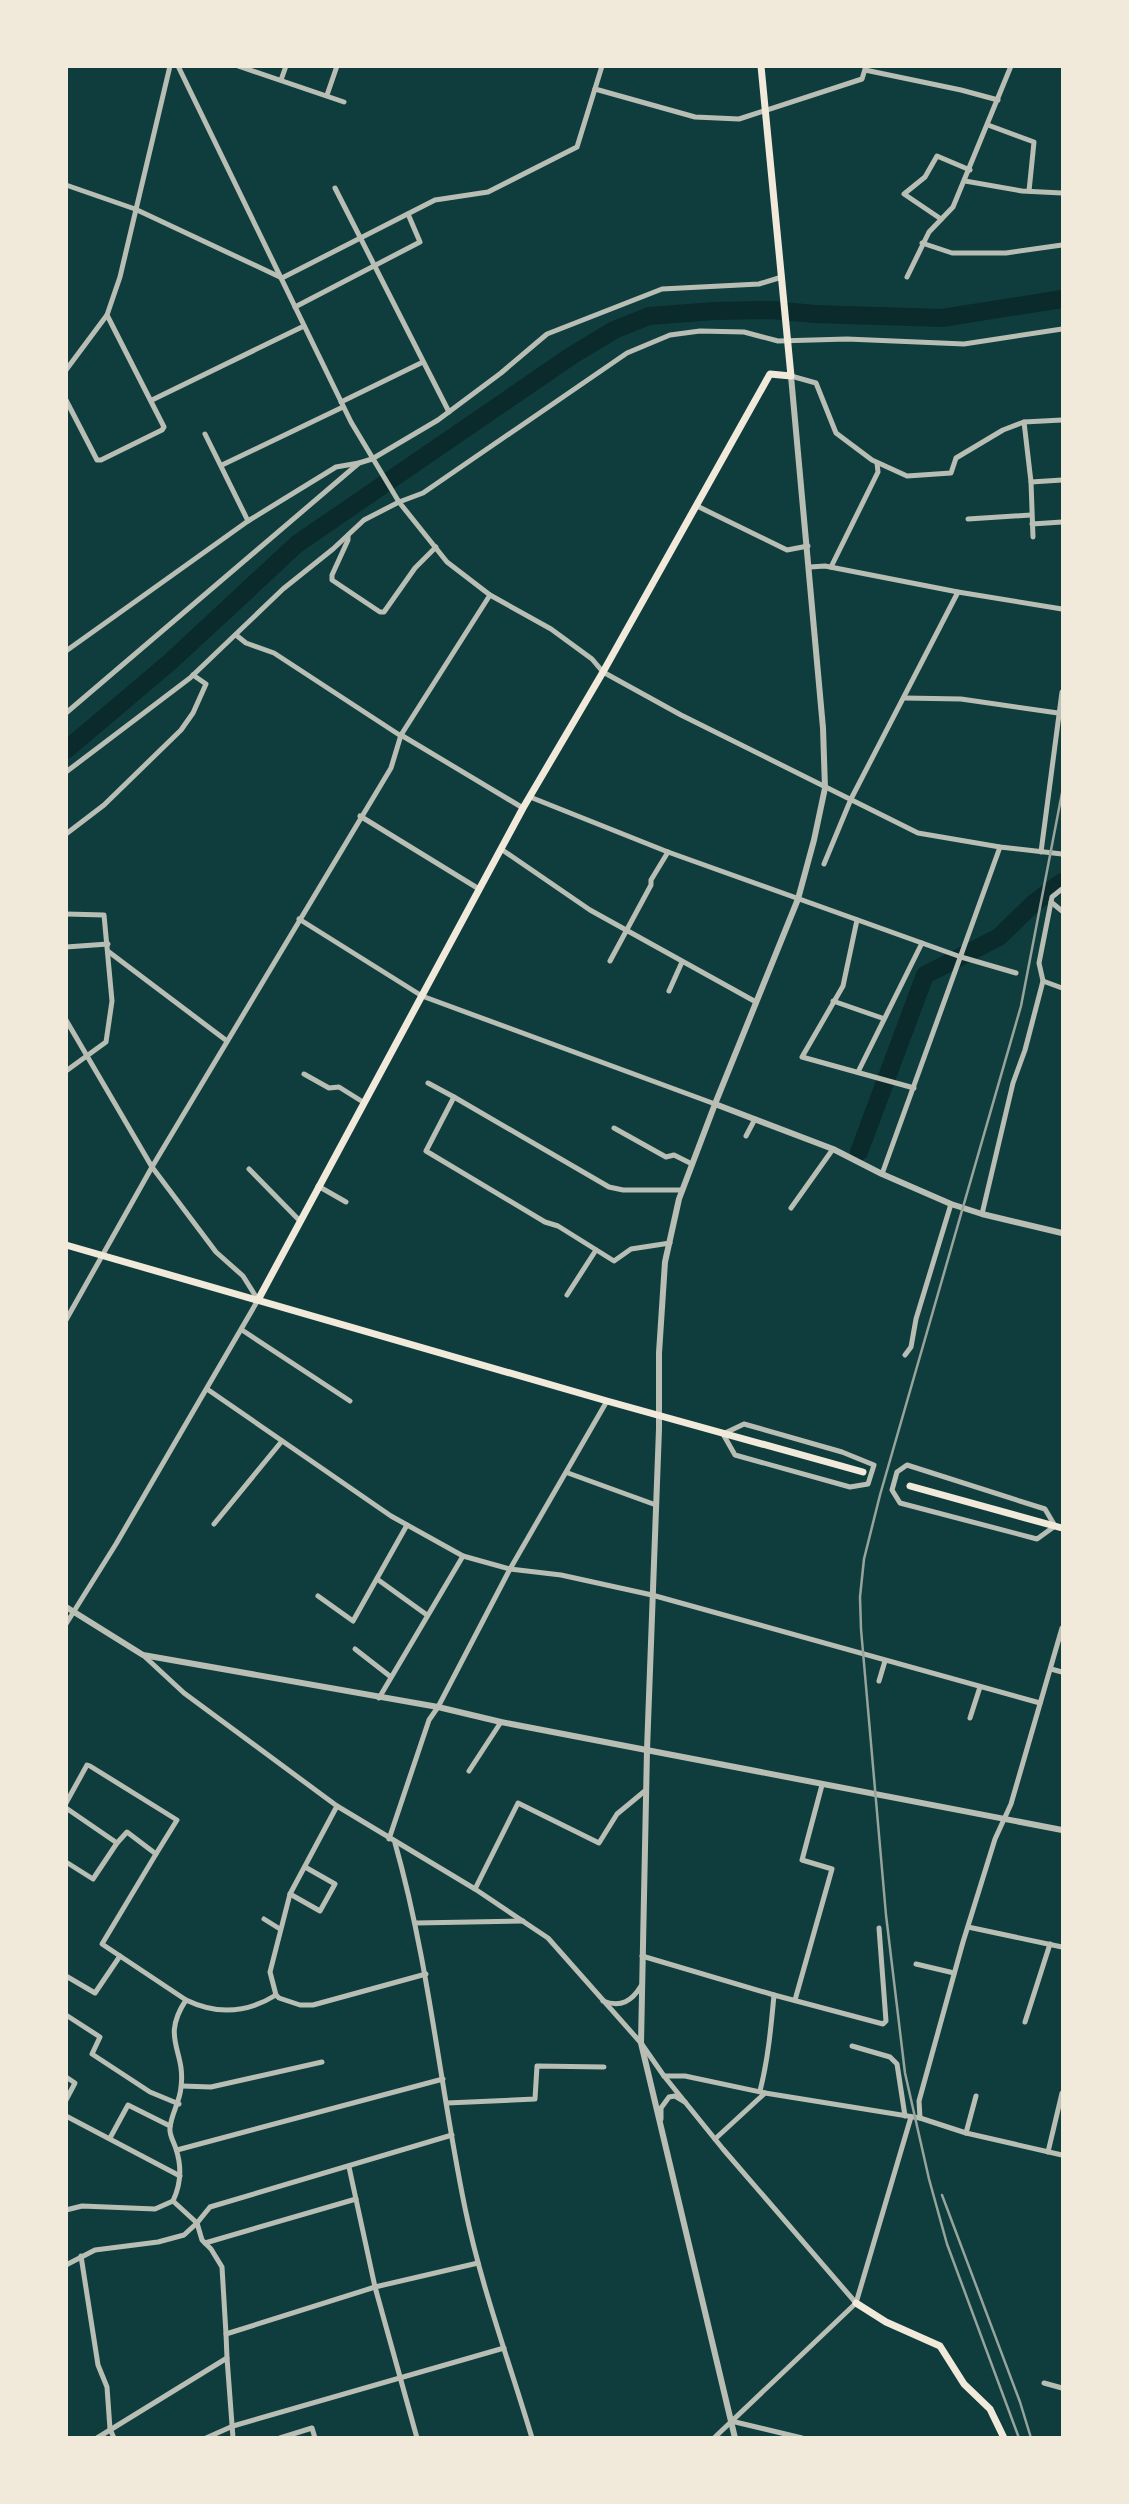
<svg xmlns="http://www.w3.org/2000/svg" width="1129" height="2504" font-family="'Open Sans',sans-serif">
<rect width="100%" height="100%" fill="#0f3d3e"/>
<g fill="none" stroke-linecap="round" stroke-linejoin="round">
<!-- river -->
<g stroke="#0a2a2b" stroke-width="18">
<polyline points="66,750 170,662 297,544 571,356 614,330 649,316 714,311 771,310 815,314 942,318 1062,299"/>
<polyline points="859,1152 925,975 999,937 1034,903 1062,882"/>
</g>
<!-- minor -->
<g stroke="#b8beb3" stroke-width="5">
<polyline points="178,66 351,422 399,502 447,562 490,595 551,629 592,659 603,672 681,715 918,833 1000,847 1062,854"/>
<polyline points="238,66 344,102"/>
<polyline points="865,70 961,90 998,100"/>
<polyline points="281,80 286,66"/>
<polyline points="595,89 695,117 739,119 862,79 866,66"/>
<polyline points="327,95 337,66"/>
<polyline points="988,125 1034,142 1029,191"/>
<polyline points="965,181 1022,191 1062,193"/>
<polyline points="66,185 135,209 282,278 435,200 488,192 577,147 602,66"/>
<polyline points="335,188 449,412"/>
<polyline points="941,219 904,194 925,177 937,156 970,170"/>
<polyline points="922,243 952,253 1006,253 1062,245"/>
<polyline points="907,277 929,232 953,207 1011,66"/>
<polyline points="295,307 420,242 408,214"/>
<polyline points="66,370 107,315 120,277 170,66"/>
<polyline points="791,376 816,383 836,433 872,460 907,476 951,473 956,458 1003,430 1024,422 1062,420"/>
<polyline points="66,400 97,460 101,460 162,430 164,427 107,315"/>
<polyline points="152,400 304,326"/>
<polyline points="341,402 423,362"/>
<polyline points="1024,422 1031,482 1033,537"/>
<polyline points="205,434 248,521"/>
<polyline points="222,465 343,407"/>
<polyline points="1031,482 1062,480"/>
<polyline points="697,506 787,550 808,546"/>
<polyline points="968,519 1031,515"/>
<polyline points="1032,524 1062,522"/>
<polyline points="348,536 348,540 332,575 332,580 380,612 384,612 415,568 436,547"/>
<polyline points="810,567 825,566 958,592 1062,609"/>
<polyline points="831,567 878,472 877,463"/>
<polyline points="236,635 246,643 274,653 401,736"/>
<polyline points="66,651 248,521 336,467 359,463"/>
<polyline points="904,698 961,699 1058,713"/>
<polyline points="66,713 359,463 372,459 438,420 501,373 547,334 662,289 759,284 782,277"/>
<polyline points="401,735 523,808"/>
<polyline points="66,772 190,678 283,589 333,549 364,520 399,502 423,493 627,353 670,335 700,331 744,332 778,341 847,339 964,344 1062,329"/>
<polyline points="530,797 668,852 961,957 1016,973"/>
<polyline points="360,816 479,889"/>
<polyline points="66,834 104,805 181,730 193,713 206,684 193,675"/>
<polyline points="501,849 590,910 756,1002"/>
<polyline points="1041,852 1062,692"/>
<polyline points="824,864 851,799 958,592"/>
<polyline points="1051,902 1062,911"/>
<polyline points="66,914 104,915 112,1001 106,1042 66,1071"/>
<polyline points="299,919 422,996 715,1104"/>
<polyline points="857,920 843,986 802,1057 914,1088"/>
<polyline points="66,947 108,944"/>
<polyline points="109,952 227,1041"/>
<polyline points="610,961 651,885 651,880 668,852"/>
<polyline points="1043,981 1039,963 1052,897 1062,889"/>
<polyline points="669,991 682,962"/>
<polyline points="833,1001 882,1018"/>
<polyline points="66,1020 152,1167 216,1252 243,1276 258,1300 116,1544 66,1624"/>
<polyline points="858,1072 922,943"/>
<polyline points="304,1074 329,1088 339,1087 363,1102"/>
<polyline points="428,1083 454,1097"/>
<polyline points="614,1128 666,1157 674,1155 692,1164"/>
<polyline points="746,1136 755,1119"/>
<polyline points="249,1169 300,1221"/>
<polyline points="882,1174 1000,847"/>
<polyline points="318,1186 346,1202"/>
<polyline points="791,1208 833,1149"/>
<polyline points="982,1214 1013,1083 1025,1050 1043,981 1062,988"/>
<polyline points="670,1243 631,1249 614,1261 558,1226 545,1222 426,1151 454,1097 609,1187 623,1190 682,1190"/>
<polyline points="567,1295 596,1250"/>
<polyline points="66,1320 152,1167 391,768 401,735 490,595"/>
<polyline points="242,1330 350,1401"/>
<polyline points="905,1355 911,1347 916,1319 951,1204"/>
<polyline points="207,1389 391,1516 463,1556 510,1569 561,1575 652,1595 1040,1703"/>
<polygon points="744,1424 842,1452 874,1465 868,1484 850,1487 735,1455 723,1434"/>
<polygon points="907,1465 1045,1509 1055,1526 1037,1539 900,1503 892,1490 897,1472"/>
<polyline points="568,1473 656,1505"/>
<polyline points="214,1524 282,1441"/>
<polyline points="377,1579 427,1615"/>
<polyline points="318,1596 353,1621 407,1525"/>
<polyline points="355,1649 391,1677"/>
<polyline points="143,1655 184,1693 337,1806 475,1889 548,1938 641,2043 664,2076 723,2149 856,2303"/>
<polyline points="1051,1669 1062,1672"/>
<polyline points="879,1681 885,1661"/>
<polyline points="379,1698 463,1556"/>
<polyline points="970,1718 980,1687"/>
<polyline points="469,1771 501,1722"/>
<polyline points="66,1803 87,1765 90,1766 177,1820 156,1854"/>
<polyline points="337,1806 290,1894 270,1972 276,1995 279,1998 300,2005 313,2005 426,1974"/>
<polyline points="66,1808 117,1843"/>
<polyline points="389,1839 429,1720 438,1707 510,1569 607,1401"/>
<path d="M 395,1843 C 429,1963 440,2087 465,2208 C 481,2286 509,2361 532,2438"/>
<polyline points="66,1862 93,1879 117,1843 127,1832 156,1854 102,1944 186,2000"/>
<polyline points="475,1889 518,1803 599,1843 617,1814 646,1790"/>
<polyline points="290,1894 320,1911 335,1884 305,1867"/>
<polyline points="264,1919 280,1929"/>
<polyline points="416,1923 523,1921"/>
<polyline points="968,1927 1062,1947"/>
<polyline points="642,1956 774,1995"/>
<polyline points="916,1964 954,1973"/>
<polyline points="66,1976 95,1993 120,1956"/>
<polyline points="795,2000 832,1869 802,1860 822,1785"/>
<path d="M 603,2001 C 621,2008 632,2001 641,1986"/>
<polyline points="66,2015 100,2037 92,2054 150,2092 179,2104"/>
<polyline points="1025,2022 1050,1944"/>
<polyline points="852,2046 890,2057 897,2064 905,2116"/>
<polyline points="664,2076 685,2076 765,2093 920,2118 966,2133 1062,2155"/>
<polyline points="66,2077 75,2083 66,2100"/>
<polyline points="182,2086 211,2087 322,2062"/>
<path d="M 760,2091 C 768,2060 771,2027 774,1995 L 883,2024 L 886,2021 L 879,1928"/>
<polyline points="447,2103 535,2099 537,2066 604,2067"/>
<polyline points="66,2116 180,2176"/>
<polyline points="920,2118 919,2101 963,1942 995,1839 1011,1804 1062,1628"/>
<polyline points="661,2119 661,2108 669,2097 675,2096 685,2102"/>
<polyline points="966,2133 976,2096"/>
<polyline points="110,2138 128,2105 170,2126"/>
<polyline points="715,2139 765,2093"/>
<polyline points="177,2150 443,2079"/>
<polyline points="1048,2152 1062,2093"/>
<polyline points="349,2167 375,2287 417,2438"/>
<polyline points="173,2201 197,2223 210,2207 452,2135"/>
<path d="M 66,2210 L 82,2206 L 155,2209 L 173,2201 C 181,2184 182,2167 176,2149 C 174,2142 169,2135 170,2128 C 171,2114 180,2102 181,2087 C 186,2050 160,2039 186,2000 C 217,2015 247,2013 276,1995"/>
<polyline points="205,2243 356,2199"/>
<polyline points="81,2256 98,2365 107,2387 110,2429 114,2438"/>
<polyline points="66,2265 95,2250 158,2242 184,2235 197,2223 202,2240 211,2249 222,2267 226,2334"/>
<polyline points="227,2358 233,2438"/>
<polyline points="1044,2383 1062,2388"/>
<polyline points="731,2421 802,2438"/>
<polyline points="97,2438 227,2358 226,2334 375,2287 478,2263"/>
<polyline points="206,2438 233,2426 504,2348"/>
<polyline points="280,2438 312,2428 315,2438"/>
<polyline points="714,2438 856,2303 911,2117"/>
</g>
<!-- tertiary -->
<g stroke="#b8beb3" stroke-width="6">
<polyline points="715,1104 833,1149 882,1174 951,1204 982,1214 1062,1233"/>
<polyline points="66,1607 143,1655 438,1707 501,1722 1062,1830"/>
<polyline points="735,2438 641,2043 647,1750 659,1429 659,1353 665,1262 679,1199 715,1104 798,899 814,840 825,788 823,728 791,376"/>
</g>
<!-- secondary -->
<g stroke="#f1e9da" stroke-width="7">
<polyline points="66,1245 607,1401 863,1472"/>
<polyline points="258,1300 523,808 603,672 770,374 791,376 761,66"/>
<polyline points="910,1486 1062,1528"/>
<polyline points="856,2303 886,2322 940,2346 964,2384 990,2409 1004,2438"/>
</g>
<!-- rail -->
<g stroke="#97a49c" stroke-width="2.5">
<polyline points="942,2195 1020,2402 1031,2438"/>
<polyline points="1019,2438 947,2244 929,2179 905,2073 886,1915 861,1629 860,1597 864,1559 880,1495 1021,1006 1062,793"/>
</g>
</g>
<!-- border -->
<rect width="1129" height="2504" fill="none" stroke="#f1e9da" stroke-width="136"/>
</svg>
